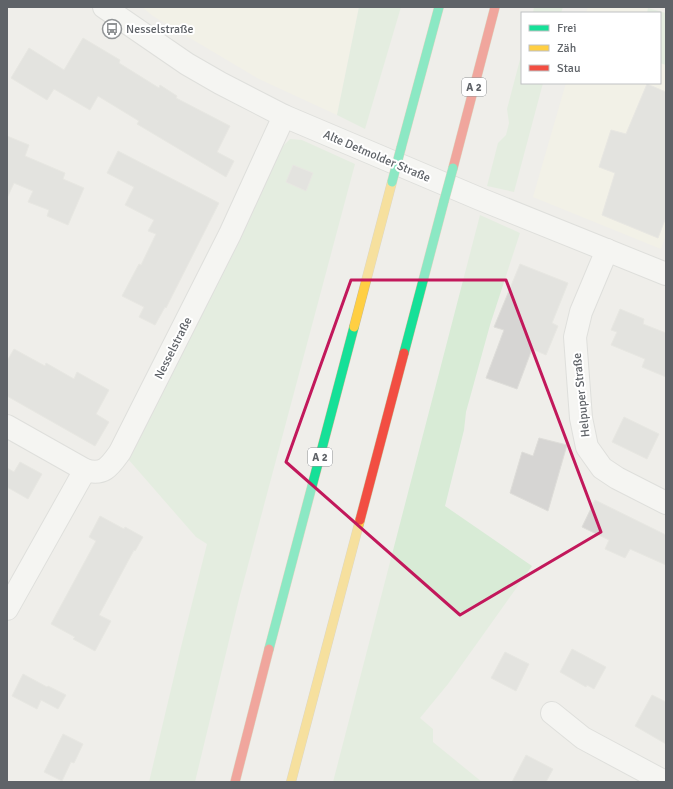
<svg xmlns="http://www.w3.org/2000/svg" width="673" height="789" font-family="Signika,sans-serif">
<rect width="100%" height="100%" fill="#efeeea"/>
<!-- commercial -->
<g fill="#f7f3e4">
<polygon points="142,7 359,7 337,115 259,79 153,16"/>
<polygon points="588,7 647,7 648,8 647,13 586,13"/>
<polygon points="660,63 666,65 666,234 661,249 533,197 566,83 660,83"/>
</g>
<!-- green -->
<g fill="#d8ebd6">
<polygon points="359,7 401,7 365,129 337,115"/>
<polygon points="534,7 563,7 561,13 533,13"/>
<polygon points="648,8 666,13 666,65 660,63 660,13 647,13"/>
<polygon points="522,52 522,83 543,83 514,192 487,186 498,143 506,135 509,123 507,109"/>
<polygon points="290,139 302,140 355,164 239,599 195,782 149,782 181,647 207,544 196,537 128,459 232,254 283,146"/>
<polygon points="480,215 520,233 490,325 466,412 464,430 445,506 532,566 448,684 420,718 433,729 433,742 482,782 333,782"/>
</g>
<!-- building -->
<g fill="#d6d5d3" stroke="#deddd9">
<polygon points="83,38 120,60 119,63 159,88 160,85 177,96 176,98 230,126 217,152 234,161 226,177 137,124 139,121 98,96 90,110 54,89 47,100 11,78 29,48 64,70"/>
<polygon points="647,84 666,92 666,217 658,238 602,215 615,173 599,167 611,130 626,134"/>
<polygon points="7,136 29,145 25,156 65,173 63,179 84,188 68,225 47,216 49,210 28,202 33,191 14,183 7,198"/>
<polygon points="118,151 219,203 166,308 165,307 155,325 139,317 144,307 122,296 139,264 141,265 156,234 148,231 154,220 125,205 134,187 107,173"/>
<polygon points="293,165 313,173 306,191 286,182"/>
<polygon points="520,264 568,283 552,323 558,326 546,355 532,349 517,389 486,378 504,330 494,327"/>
<polygon points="620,309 644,319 643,324 666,333 666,377 642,367 645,359 611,345 617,332 611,330"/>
<polygon points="14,349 45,366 46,363 74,379 77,372 109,390 96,414 109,422 95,446 7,396 7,361"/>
<polygon points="624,417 659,434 647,459 612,442"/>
<polygon points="539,438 567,445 548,511 510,493 522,452 533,456"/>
<polygon points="20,462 42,474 28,499 7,487 7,468 14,472"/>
<polygon points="595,500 666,535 666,565 630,549 625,558 605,549 609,540 582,527"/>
<polygon points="100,516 124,529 125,527 143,537 135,551 134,550 99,615 111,621 95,651 73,639 75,637 51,624 96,541 89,537"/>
<polygon points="572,649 606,667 594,689 587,685 586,687 560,672"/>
<polygon points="505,652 529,664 516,691 491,678"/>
<polygon points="23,674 47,687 48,686 66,695 58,709 41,700 37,709 12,696"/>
<polygon points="652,695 666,702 666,744 635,726"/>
<polygon points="63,734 83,744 74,763 71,762 62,781 44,772"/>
<polygon points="526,755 553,769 546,782 512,782"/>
</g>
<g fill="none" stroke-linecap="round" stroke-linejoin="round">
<defs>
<g id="street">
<polyline points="104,7 187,64 220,83 284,116 480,199 666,274"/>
<polyline points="607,250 581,312 575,337 581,418 587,447 602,468 617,478 666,503"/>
<path d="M 7,426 L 85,470 C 104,476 110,466 120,452 L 230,234 L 284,116"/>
<polyline points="7,609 85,470"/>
<polyline points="552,713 583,738 665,782"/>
</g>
<g id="fast">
<polyline points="401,148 439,7"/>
<polyline points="404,353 444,201"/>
<polyline points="269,649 354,327"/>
</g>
<g id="slow">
<polyline points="354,327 392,182"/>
<polyline points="291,782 360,520"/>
</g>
<g id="jam">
<polyline points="453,168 495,7"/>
<polyline points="360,520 404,353"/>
<polyline points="235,782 269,649"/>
</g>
</defs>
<!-- street casing -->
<use href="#street" stroke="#cbcccc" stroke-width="24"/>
<!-- fast casing -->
<use href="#fast" stroke="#c8b996" stroke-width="10"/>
<!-- slow casing -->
<use href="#slow" stroke="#c8b996" stroke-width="10"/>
<!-- jam casing -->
<use href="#jam" stroke="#c8b996" stroke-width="10"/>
<!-- street -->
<use href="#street" stroke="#fdfcfc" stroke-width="22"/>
<!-- fast -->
<use href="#fast" stroke="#16e098" stroke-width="9"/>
<!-- slow -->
<use href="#slow" stroke="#ffcf43" stroke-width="9"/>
<!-- jam -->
<use href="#jam" stroke="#f24e42" stroke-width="9"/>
<defs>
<g id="fast-bridge">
<polyline points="392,182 401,148"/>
<polyline points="444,201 453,168"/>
</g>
</defs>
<!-- fast-bridge casing -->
<use href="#fast-bridge" stroke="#c8b996" stroke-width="10" stroke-linecap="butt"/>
<!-- fast-bridge -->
<use href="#fast-bridge" stroke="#16e098" stroke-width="9"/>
</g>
<!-- marked area -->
<path d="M0 0H673V789H0ZM 351,280 L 506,280 L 601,532 L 460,615 L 286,462 Z" fill="#efeeea" fill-opacity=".55" fill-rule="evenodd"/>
<path fill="none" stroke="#c2185b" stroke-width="3" stroke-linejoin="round" d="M 351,280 L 506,280 L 601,532 L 460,615 L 286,462 Z"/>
<!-- icons -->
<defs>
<symbol id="bus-ring" viewBox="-11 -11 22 22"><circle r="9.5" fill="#fff" stroke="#919496" stroke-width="1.5"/><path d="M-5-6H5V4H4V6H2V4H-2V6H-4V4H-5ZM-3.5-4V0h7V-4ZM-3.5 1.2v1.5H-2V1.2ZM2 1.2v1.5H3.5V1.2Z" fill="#919496"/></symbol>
</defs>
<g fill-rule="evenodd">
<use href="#bus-ring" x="101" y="18" width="22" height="22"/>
</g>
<g text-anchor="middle" stroke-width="4" stroke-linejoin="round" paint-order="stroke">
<!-- shield labels -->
<g fill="#fff" stroke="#8f9295" stroke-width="1">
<rect x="462" y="78" width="24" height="18" rx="3"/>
<rect x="308" y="448" width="24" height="18" rx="3"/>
</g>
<g font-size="11" font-weight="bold" fill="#5f6368">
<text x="474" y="91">A 2</text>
<text x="320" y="461">A 2</text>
</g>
<!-- poi labels -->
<g font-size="12" fill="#5f6368" stroke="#fff" text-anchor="start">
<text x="126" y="33">Nesselstraße</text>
</g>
<!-- street labels -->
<g font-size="12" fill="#5f6368" stroke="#fff">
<text transform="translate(377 156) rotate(23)" y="4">Alte Detmolder Straße</text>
<text transform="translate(173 348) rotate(-63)" y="4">Nesselstraße</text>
<text transform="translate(581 395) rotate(-96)" y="4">Helpuper Straße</text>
</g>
</g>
<!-- border -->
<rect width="673" height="789" fill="none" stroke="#5f6368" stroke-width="16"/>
<!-- legend -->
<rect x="521" y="12" width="140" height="72" fill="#ffffff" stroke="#bfc1c3"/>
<rect x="529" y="25" width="20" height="6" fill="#16e098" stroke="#bfc1c3"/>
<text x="557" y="32" font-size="12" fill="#5f6368">Frei</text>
<rect x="529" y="45" width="20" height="6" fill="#ffcf43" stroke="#bfc1c3"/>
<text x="557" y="52" font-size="12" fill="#5f6368">Zäh</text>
<rect x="529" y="65" width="20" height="6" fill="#f24e42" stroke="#bfc1c3"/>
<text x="557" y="72" font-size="12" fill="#5f6368">Stau</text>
</svg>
